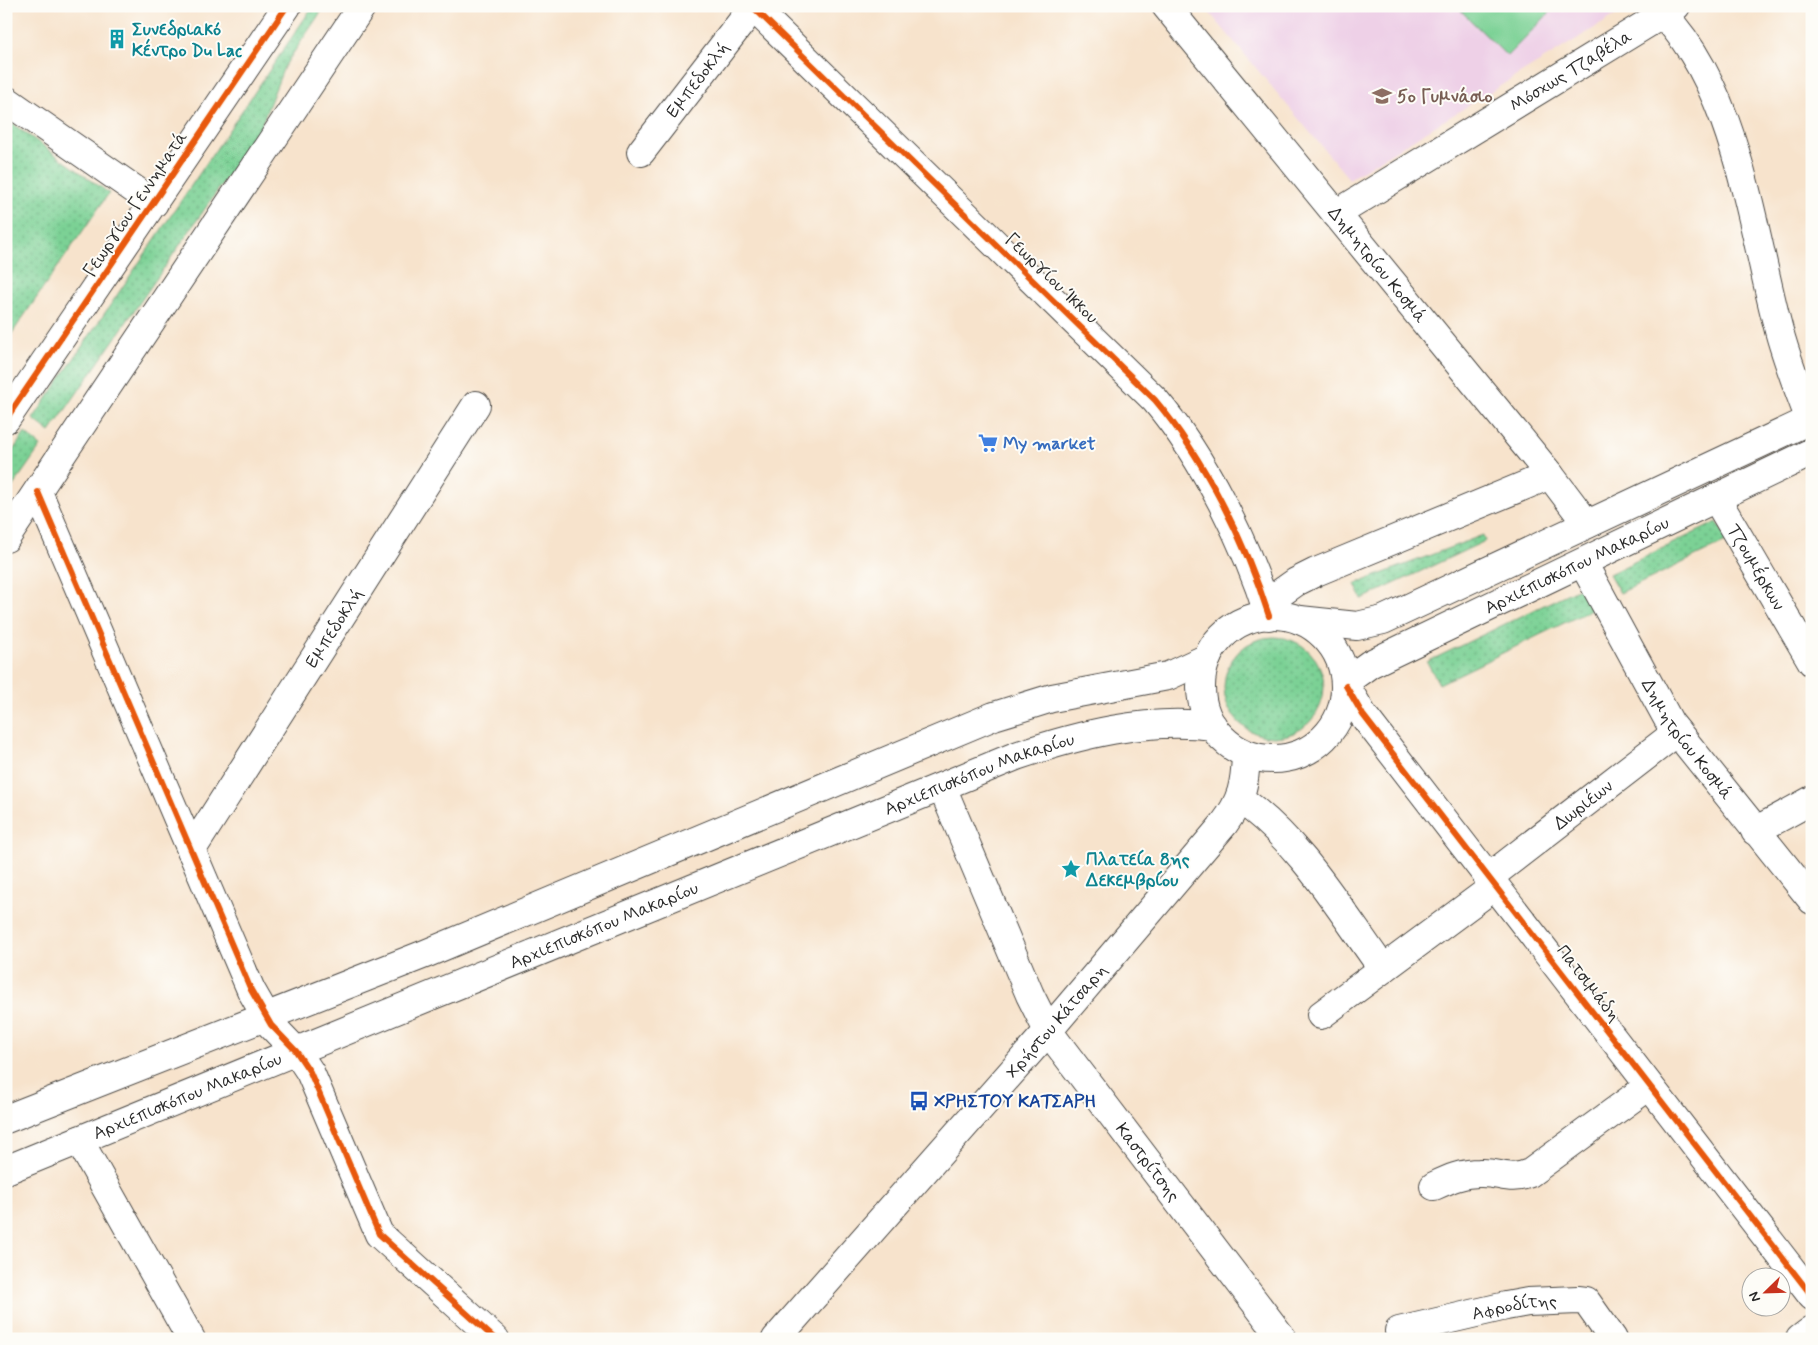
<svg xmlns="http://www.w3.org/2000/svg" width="1818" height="1345" font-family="Mynerve,sans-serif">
<defs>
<pattern id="grass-dots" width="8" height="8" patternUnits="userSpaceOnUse" patternTransform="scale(1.25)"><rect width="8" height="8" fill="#7bd195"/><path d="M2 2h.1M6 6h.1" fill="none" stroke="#65aa7a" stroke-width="1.8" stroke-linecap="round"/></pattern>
</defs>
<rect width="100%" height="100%" fill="#fdfcf7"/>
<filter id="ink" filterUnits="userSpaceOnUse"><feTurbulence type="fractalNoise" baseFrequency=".02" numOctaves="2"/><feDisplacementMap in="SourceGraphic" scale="10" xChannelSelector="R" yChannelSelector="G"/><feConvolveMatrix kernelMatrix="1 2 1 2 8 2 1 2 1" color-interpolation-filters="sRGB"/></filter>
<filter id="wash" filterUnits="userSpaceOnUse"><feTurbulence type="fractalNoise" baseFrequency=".0096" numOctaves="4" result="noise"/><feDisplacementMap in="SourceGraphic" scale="20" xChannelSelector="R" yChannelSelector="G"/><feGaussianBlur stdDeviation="1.12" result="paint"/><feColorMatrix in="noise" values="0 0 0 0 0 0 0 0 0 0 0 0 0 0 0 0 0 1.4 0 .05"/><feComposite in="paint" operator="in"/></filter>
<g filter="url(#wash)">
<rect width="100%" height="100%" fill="#f7e3cc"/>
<!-- built -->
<polygon fill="#eed0e7" points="1204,6 1612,6 1619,13 1349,179"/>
<!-- grass -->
<g fill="url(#grass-dots)" stroke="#537e60">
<polygon points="313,6 325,6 284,67 259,131 50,432 33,419"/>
<polygon points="6,119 109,193 6,342"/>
<polygon points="25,433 41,446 6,496 6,460"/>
<polygon points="1717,522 1728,541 1620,593 1609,574"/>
<polygon points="1483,535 1485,541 1362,599 1355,584"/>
<polygon points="1585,585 1597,607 1439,684 1427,662"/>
<circle cx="1274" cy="687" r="50"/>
</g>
<!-- garden -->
<polygon fill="#7bd195" stroke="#537e60" points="1456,6 1556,6 1507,56"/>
</g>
<g filter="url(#ink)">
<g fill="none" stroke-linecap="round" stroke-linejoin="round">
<defs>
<g id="minor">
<path d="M 752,6 L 1155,400 C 1204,458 1246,543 1269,616"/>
<path id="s1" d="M 1166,6 L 1550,475 L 1587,524"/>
<path d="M 1654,6 C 1734,76 1751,224 1777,323 C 1785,356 1798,388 1810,420"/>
<polyline points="6,100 154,203"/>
<path id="s2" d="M 641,152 L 754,6"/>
<path id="s3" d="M 1336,214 L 1676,6"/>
<polyline points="6,419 287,6"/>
<polyline points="38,492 251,990 271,1025 296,1051 310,1072 379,1234 495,1339"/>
<path id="s4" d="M 1716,498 L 1812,662"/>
<polyline points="6,538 362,6"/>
<path id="s5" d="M 1583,563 L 1670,723 L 1812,900"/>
<polyline points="1265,604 1296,582 1316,572 1550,475"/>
<polyline points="1346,686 1363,715 1812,1296"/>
<path id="s6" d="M 942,787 L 1030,995 L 1048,1031 L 1283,1339"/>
<path d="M 1240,799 C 1301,842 1340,910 1383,969"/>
<polyline points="1755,831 1812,800"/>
<path id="s7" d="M 191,851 L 476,405"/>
<path id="s8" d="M 1488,878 L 1677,732"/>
<polyline points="1321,1015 1495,886"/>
<polyline points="79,1140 191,1339"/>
<path d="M 1434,1186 C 1449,1179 1462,1173 1479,1173 C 1501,1172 1508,1182 1530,1173 L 1649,1086"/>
<path id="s9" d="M 1399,1331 L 1506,1306 L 1528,1302 L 1578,1300 L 1586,1301 L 1613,1339"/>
</g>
<g id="major">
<circle cx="1273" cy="687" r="72"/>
<polyline points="1300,620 1357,626 1383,620 1812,419"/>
<path id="s10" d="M 1345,682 L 1370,664 L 1812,452"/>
<polyline points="6,1119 425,954 994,716 1052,698 1168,676 1207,658"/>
<path id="s11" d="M 6,1170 L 1016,756 C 1078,735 1147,717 1213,726"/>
<path id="s12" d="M 776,1339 L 1048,1031 L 1224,824 C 1242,800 1245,784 1246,755"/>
<polyline points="1800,1339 1812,1330"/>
</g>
</defs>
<!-- minor casing -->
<use href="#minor" stroke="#4a4743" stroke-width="30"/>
<!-- major casing -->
<use href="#major" stroke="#4a4743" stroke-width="30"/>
<!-- minor -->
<use href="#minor" stroke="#fff" stroke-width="28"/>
<!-- major -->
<use href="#major" stroke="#fff" stroke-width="28"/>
<defs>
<g id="cycleway">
<path d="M 752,6 L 1155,400 C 1204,458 1246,543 1269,616"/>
<polyline points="6,419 287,6"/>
<polyline points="38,492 251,990 271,1025 296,1051 310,1072 379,1234 495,1339"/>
<polyline points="1346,686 1363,715 1812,1296"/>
</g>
</defs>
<!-- cycleway casing -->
<use href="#cycleway" stroke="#fdfcf7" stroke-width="9"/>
<!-- cycleway -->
<use href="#cycleway" stroke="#e8590c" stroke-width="6"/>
</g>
</g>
<!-- icons -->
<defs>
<symbol id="building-bare" viewBox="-9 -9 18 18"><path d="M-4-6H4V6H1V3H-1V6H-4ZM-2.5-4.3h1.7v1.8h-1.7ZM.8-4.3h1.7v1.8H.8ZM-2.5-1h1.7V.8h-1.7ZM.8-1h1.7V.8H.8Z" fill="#0f9aa8" stroke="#fdfcf7" stroke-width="2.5" paint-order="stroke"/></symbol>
<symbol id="school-bare" viewBox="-9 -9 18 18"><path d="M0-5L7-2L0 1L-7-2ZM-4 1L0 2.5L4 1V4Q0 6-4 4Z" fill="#8d6e63" stroke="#fdfcf7" stroke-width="2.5" paint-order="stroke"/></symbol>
<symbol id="supermarket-bare" viewBox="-9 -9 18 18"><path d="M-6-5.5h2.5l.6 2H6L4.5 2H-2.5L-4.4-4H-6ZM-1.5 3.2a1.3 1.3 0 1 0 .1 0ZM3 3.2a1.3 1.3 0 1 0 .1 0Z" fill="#3f7fe0" stroke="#fdfcf7" stroke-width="2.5" paint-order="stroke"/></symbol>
<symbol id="sight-bare" viewBox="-9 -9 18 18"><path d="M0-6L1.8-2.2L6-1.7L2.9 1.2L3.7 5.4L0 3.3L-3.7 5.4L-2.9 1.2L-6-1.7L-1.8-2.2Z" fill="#0f9aa8" stroke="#fdfcf7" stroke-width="2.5" paint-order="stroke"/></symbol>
<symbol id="bus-bare" viewBox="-9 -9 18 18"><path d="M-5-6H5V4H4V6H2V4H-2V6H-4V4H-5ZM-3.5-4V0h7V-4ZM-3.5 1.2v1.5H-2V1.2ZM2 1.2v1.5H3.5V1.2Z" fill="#1a4fb4" stroke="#fdfcf7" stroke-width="2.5" paint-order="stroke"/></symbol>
</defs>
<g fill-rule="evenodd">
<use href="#building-bare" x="103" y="25" width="28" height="28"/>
<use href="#school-bare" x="1368" y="82" width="28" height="28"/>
<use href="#supermarket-bare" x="974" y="429" width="28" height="28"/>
<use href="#sight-bare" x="1057" y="855" width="28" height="28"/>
<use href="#bus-bare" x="905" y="1087" width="28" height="28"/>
</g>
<g text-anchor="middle" stroke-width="4" stroke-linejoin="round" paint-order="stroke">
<!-- culture labels -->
<g font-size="18" font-weight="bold" fill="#0d838f" stroke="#fdfcf7" text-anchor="start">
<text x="132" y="35">Συνεδριακό<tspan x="132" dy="21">Κέντρο Du Lac</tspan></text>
<text x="1086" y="865">Πλατεία 8ης<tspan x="1086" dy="21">Δεκεμβρίου</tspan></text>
</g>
<!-- street labels -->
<g font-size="18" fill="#2b2b2b" stroke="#fdfcf7">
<text dy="6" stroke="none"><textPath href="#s3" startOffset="275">Μόσχως Τζαβέλα</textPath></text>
<text dy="6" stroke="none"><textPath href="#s2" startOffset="92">Εμπεδοκλή</textPath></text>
<text transform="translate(135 204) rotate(-56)" y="6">Γεωργίου Γεννηματά</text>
<text dy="6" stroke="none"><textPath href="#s1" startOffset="334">Δημητρίου Κοσμά</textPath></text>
<text transform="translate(1052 278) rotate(44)" y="6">Γεωργίου Ίκκου</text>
<text dy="6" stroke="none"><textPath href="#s10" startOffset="260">Αρχιεπισκόπου Μακαρίου</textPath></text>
<text dy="6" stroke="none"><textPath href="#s4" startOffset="80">Τζουμέρκων</textPath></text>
<text dy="6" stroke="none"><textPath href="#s7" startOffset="265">Εμπεδοκλή</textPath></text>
<text dy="6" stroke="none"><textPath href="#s5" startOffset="205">Δημητρίου Κοσμά</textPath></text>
<text dy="6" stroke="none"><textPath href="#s11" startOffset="1051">Αρχιεπισκόπου Μακαρίου</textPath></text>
<text dy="6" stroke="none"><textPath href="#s8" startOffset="120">Δωριέων</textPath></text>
<text dy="6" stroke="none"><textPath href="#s11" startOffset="646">Αρχιεπισκόπου Μακαρίου</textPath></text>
<text transform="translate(1589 983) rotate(52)" y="6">Πατσιμάδη</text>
<text dy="6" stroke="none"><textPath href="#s12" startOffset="424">Χρήστου Κάτσαρη</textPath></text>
<text dy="6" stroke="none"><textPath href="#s11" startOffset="196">Αρχιεπισκόπου Μακαρίου</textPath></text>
<text dy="6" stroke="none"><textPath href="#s6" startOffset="431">Καστρίτσης</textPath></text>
<text dy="6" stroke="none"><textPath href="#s9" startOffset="118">Αφροδίτης</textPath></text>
</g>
<!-- education labels -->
<g font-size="18" font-weight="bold" fill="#785e54" stroke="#fdfcf7" text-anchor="start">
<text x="1397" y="102">5ο Γυμνάσιο</text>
</g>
<!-- shop labels -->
<g font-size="18" font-weight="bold" fill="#366cbe" stroke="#fdfcf7" text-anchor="start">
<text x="1003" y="449">My market</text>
</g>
<!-- transit labels -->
<g font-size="18" font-weight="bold" fill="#164399" stroke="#fdfcf7" text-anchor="start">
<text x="934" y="1107">ΧΡΗΣΤΟΥ ΚΑΤΣΑΡΗ</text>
</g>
</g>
<!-- margin -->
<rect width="1818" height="1345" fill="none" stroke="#fdfcf7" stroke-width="25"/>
<!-- north arrow -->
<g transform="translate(1766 1292) rotate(247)"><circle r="24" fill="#fdfcf7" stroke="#a9a8a5"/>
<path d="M0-4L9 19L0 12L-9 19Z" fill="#c8321e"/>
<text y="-8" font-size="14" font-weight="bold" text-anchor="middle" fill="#2b2b2b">N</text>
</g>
</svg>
